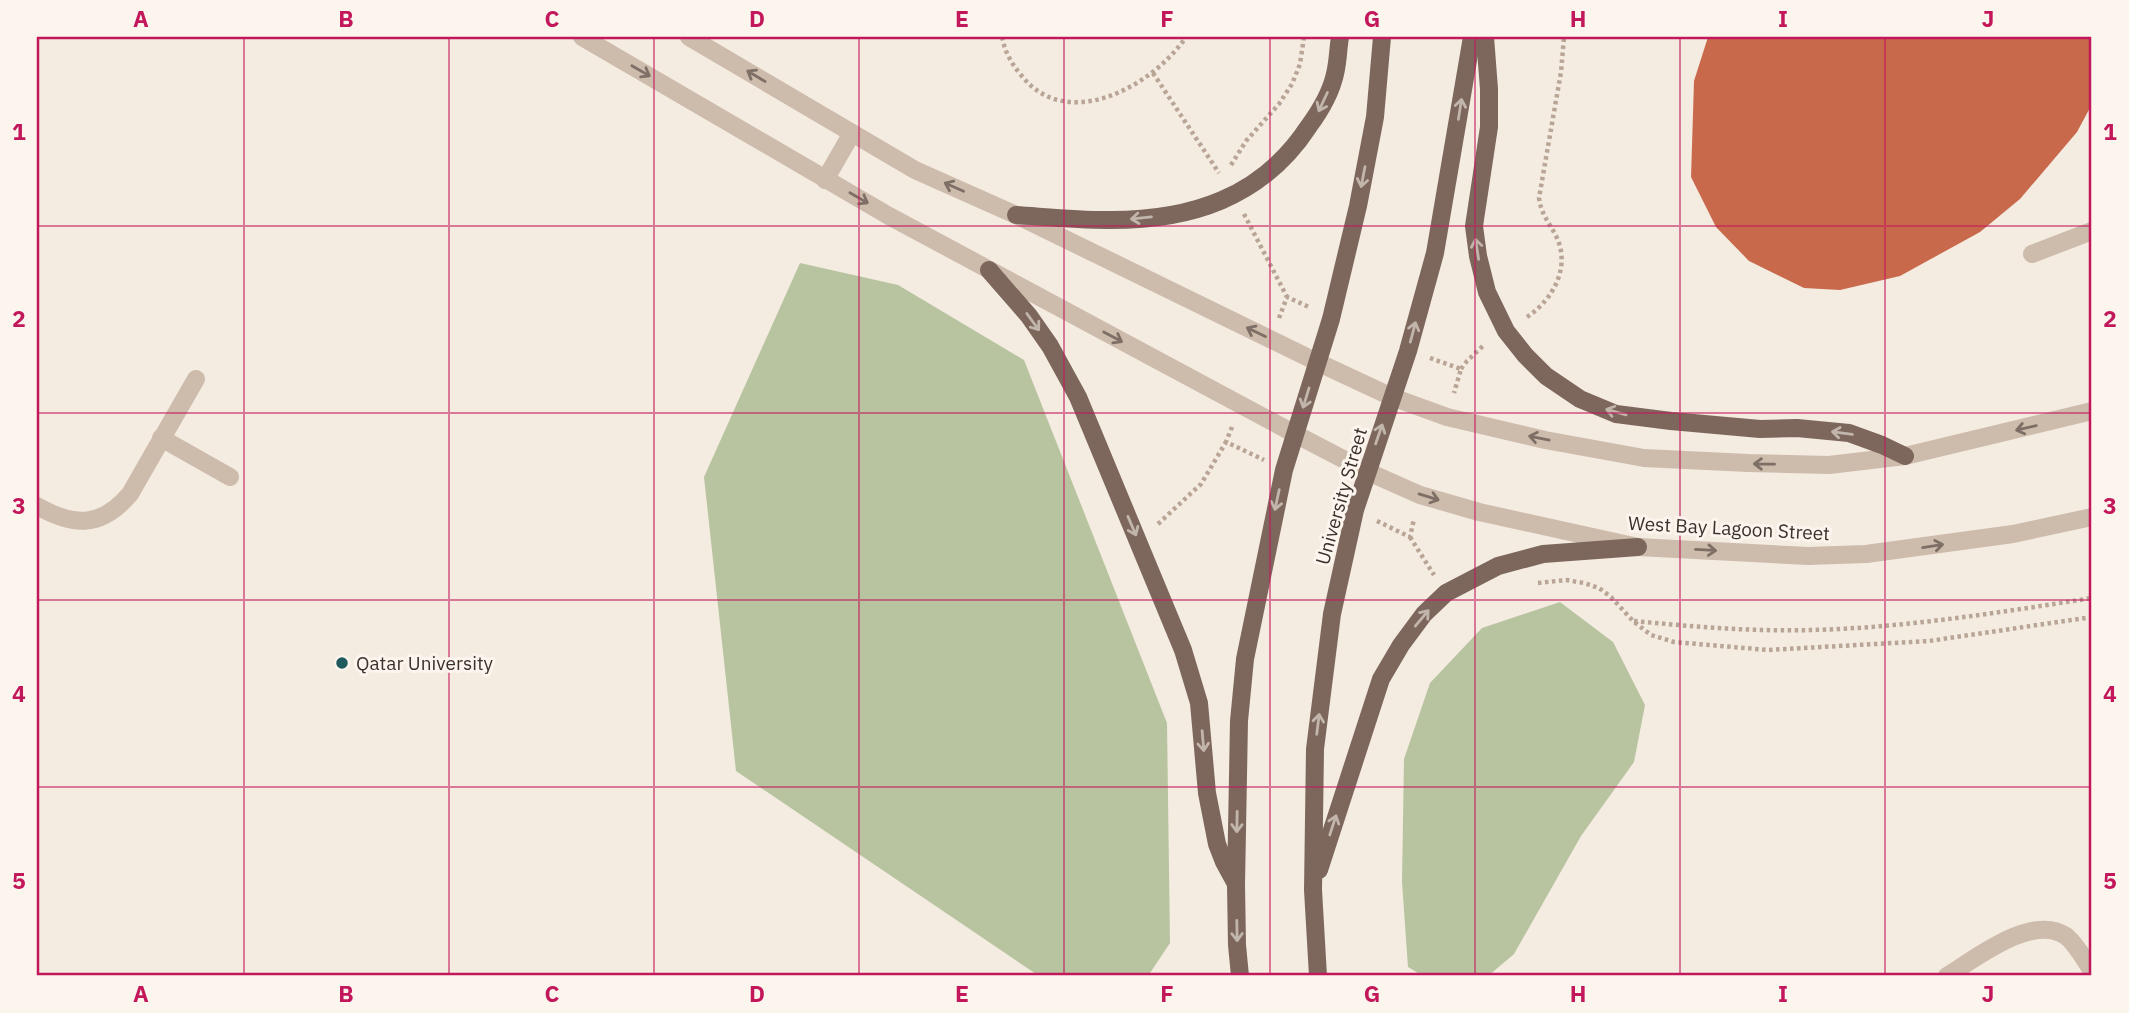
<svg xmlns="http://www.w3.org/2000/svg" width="2129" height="1013" font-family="'IBM Plex Sans',sans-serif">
<rect width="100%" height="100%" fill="#f4ebe1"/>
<!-- green -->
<g fill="#b8c4a0">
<polygon points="800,263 898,285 1024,360 1167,723 1170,943 1148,976 1039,976 736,771 704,477"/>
<polygon points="1560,602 1613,642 1645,705 1634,762 1581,836 1514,954 1488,976 1423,976 1408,967 1402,882 1404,759 1430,683 1482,628"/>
</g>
<!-- building -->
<polygon fill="#c8694b" points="1708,37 2092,37 2092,104 2077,132 2020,199 1980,232 1900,276 1840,290 1804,288 1749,261 1716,227 1691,177 1694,81"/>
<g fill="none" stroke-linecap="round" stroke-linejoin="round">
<!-- path -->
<g stroke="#b9a596" stroke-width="4.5" stroke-dasharray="3.5 3.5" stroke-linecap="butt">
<path d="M 1002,37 C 1005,52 1011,63 1021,75 C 1067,134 1153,86 1186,37"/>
<polyline points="1153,73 1219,173"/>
<polyline points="1231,165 1246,141 1279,104 1292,84 1300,64 1304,37"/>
<polyline points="1244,214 1287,297"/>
<path d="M 1527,317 C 1554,299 1572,265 1555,234 C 1548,221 1541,213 1539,198 L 1561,72 L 1564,37"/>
<polyline points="1279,318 1287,297 1309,307"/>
<polyline points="1430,358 1461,369 1454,393"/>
<polyline points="1461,369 1467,361 1485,344"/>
<polyline points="1232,427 1226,442 1264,460"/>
<polyline points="1377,521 1410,537 1414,519"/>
<polyline points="1158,524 1201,484 1226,442"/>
<polyline points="1410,537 1434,575"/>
<polyline points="1538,583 1566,580 1584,583 1599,588 1611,597 1633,621 1651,635 1674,642 1768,650 1929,641 2092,617"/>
<path d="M 1634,621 C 1677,625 1720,629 1762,630 C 1873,633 1983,615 2092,598"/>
</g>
<!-- service -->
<g stroke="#cdbbac" stroke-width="18">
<polyline points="2032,254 2092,231"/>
<polyline points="161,438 230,477"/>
<path d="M 37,506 C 74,527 101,528 130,494 L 196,379"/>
</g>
<!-- minor -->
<g stroke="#cdbbac" stroke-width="18">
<polyline points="582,37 889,216 1295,434"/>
<polyline points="689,37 915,170 1016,215 1317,362"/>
<polyline points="825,180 852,133"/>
<path d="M 1947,976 C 1975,959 2032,913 2066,936 C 2077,945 2084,959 2092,971"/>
</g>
<!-- tertiary -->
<g stroke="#cdbbac" stroke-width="18">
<polyline points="1317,362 1392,397 1447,417 1545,440 1644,458 1748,463 1829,465 1905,456 2092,411"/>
<polyline points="1295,434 1366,471 1420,495 1479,512 1638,547 1808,556 1866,554 2013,534 2092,517"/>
</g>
<!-- primary -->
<g stroke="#7d675c" stroke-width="18">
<polyline points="1485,37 1489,89 1489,127 1474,226 1478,256 1487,292 1506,331 1525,355 1546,376 1580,399 1616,414 1671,421 1760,429 1797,428 1849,433 1882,445 1905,456"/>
<path d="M 1016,215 C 1046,217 1076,220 1106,220 C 1190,221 1262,198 1309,126 C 1320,111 1331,92 1335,74 C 1338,62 1338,49 1340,37"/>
<polyline points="989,270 1029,316 1050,346 1078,397 1183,650 1199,703 1207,793 1217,844 1224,862 1236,884"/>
<polyline points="1319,870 1381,679 1401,645 1424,614 1446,593 1498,566 1543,554 1638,547"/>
<polyline points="1240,976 1237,945 1236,885 1239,721 1245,659 1284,470 1331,319 1358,206 1375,117 1382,37"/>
<polyline points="1318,976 1313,890 1315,749 1332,614 1355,510 1408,351 1435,253 1472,37"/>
</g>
</g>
<!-- one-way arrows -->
<defs><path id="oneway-shaft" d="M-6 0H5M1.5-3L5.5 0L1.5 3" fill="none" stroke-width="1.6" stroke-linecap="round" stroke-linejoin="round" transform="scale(1.75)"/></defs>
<g stroke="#7d6f65">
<use href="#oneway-shaft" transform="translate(641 71) rotate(30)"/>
<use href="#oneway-shaft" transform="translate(756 76) rotate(-149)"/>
<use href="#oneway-shaft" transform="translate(954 187) rotate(-156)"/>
<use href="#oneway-shaft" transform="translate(859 198) rotate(30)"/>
<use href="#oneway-shaft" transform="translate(1256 332) rotate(-154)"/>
<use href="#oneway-shaft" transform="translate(1113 337) rotate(28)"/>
<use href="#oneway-shaft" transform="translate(2026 428) rotate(167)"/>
<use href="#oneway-shaft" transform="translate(1539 438) rotate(-169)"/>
<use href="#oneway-shaft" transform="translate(1764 464) rotate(-179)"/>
<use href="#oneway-shaft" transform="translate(1429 497) rotate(17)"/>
<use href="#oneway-shaft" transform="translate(1933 546) rotate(-9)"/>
<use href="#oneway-shaft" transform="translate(1706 550) rotate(3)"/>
</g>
<g stroke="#c2b5ac">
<use href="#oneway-shaft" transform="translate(1323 102) rotate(115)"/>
<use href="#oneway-shaft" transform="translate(1460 109) rotate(-81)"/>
<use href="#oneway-shaft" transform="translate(1363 177) rotate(101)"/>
<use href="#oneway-shaft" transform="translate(1141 218) rotate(174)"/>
<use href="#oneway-shaft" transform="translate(1477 249) rotate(-99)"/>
<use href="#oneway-shaft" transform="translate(1033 322) rotate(54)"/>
<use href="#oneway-shaft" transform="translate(1413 332) rotate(-75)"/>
<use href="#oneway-shaft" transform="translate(1306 398) rotate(107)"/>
<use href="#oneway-shaft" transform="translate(1616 412) rotate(-164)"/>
<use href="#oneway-shaft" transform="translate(1842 433) rotate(-172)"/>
<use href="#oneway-shaft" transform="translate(1379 434) rotate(-71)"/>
<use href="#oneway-shaft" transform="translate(1277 500) rotate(102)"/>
<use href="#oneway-shaft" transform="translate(1132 526) rotate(67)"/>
<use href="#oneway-shaft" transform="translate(1422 618) rotate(-50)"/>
<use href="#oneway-shaft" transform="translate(1318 724) rotate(-83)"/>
<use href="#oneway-shaft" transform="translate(1203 741) rotate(85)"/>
<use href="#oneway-shaft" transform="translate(1237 822) rotate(91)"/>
<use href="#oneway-shaft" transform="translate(1333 825) rotate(-72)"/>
<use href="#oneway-shaft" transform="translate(1237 931) rotate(89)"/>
</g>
<!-- grid -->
<path fill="none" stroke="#c2185b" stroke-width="2" stroke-opacity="0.55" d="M 244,37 L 244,976M 449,37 L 449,976M 654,37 L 654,976M 859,37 L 859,976M 1064,37 L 1064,976M 1270,37 L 1270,976M 1475,37 L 1475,976M 1680,37 L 1680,976M 1885,37 L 1885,976M 37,226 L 2092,226M 37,413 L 2092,413M 37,600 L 2092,600M 37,787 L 2092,787"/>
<!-- markers -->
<circle fill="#1f5a5e" stroke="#fbf5ee" stroke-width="2.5" cx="342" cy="663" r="7"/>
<g text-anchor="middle" stroke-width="6" stroke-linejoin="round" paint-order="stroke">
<!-- street labels -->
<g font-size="19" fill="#3b302b" stroke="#fbf5ee">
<text transform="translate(1341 496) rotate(-74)" y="7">University Street</text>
<text transform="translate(1729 528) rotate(3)" y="7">West Bay Lagoon Street</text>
</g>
<!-- poi labels -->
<g font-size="19" fill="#3b302b" stroke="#fbf5ee" text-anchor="start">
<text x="356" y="670">Qatar University</text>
</g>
</g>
<!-- border -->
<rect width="2129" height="1013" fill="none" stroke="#fbf5ee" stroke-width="77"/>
<rect x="38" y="38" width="2052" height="936" fill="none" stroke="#c2185b" stroke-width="2.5"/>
<g font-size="23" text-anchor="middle" font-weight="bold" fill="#c2185b">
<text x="141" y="27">A</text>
<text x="346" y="27">B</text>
<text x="552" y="27">C</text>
<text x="757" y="27">D</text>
<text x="962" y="27">E</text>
<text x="1167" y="27">F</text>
<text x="1372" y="27">G</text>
<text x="1578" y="27">H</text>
<text x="1783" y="27">I</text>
<text x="1988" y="27">J</text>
<text x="19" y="140">1</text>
<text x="2110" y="140">1</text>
<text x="19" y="327">2</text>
<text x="2110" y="327">2</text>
<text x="19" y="514">3</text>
<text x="2110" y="514">3</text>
<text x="19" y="702">4</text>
<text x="2110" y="702">4</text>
<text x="19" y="889">5</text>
<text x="2110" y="889">5</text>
<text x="141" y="1002">A</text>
<text x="346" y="1002">B</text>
<text x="552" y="1002">C</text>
<text x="757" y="1002">D</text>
<text x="962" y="1002">E</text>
<text x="1167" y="1002">F</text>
<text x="1372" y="1002">G</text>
<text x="1578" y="1002">H</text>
<text x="1783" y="1002">I</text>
<text x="1988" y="1002">J</text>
</g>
</svg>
